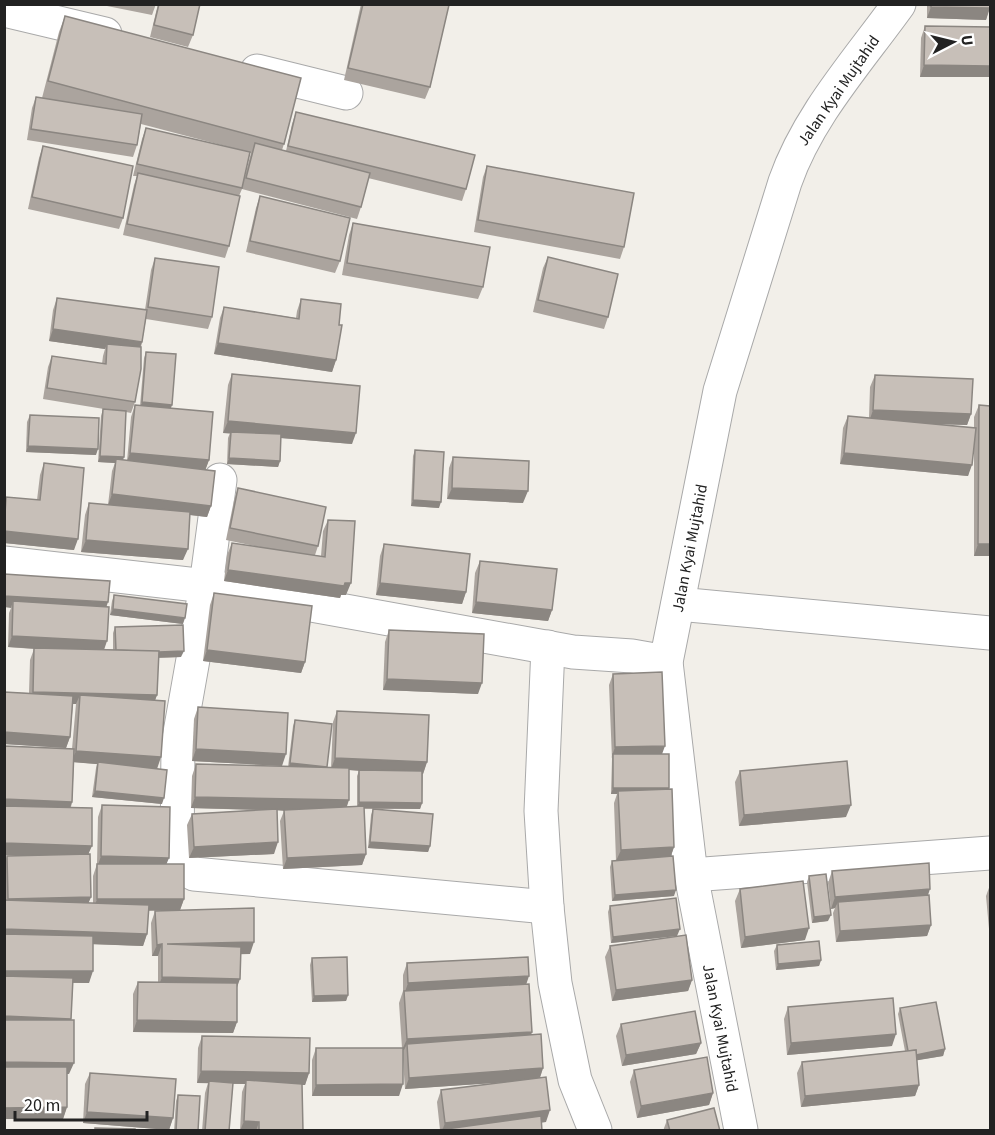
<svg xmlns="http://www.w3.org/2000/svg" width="995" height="1135" font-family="'Source Sans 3',sans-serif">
<rect width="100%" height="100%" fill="#f2efe9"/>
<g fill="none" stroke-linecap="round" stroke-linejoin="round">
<defs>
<g id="street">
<polyline points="4,10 105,34"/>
<polyline points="257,71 346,93"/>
<polyline points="220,480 206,586 178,744 177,855 184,868 194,874 547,907"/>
<polyline points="4,563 206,586 573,652 632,656 666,662"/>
<polyline points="678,604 990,633"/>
<polyline points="548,647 541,811 547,907 555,983 575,1080 595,1130"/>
<polyline points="691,875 990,853"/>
<path d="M 741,1130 L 691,875 L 666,662 L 720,391 L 785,182 C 808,116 858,61 899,4"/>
</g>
</defs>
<!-- street casing -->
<use href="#street" stroke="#a9a9a9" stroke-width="35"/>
<!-- street -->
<use href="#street" stroke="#fff" stroke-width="33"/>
</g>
<!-- wall -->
<g fill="#aba49e" fill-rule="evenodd">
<polygon points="97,4 156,4 152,15"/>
<polygon points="158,4 200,4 193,35 188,47 150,37"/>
<polygon points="361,4 449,5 430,87 425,99 344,80"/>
<polygon points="927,4 990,4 986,20 927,18"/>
<path d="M 65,16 L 284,144 L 282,150 L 286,151 L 292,124 L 296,112 L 466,189 L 462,201 L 368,178 L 361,207 L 357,219 L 242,189 L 239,196 L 229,246 L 225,258 L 123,235 L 134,185 L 137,176 L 133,176 L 142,139 L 146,128 L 244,151 L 141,124 L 137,145 L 133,157 L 27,140 L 32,108 L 36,97 L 42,98 L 59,32 ZM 250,153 L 251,153 L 243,183 Z"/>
<polygon points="925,26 990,27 990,77 920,77 921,38"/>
<polygon points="43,146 123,218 119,229 28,209 39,158"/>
<polygon points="487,166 624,247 620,259 474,232 483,177"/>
<polygon points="260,196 340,261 335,273 246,252 256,208"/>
<polygon points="353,223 483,287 478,299 342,275 349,235"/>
<polygon points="548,257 608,317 604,329 533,312 543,268"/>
<polygon points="155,258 212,317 208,329 146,319 142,342 141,347 135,402 131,413 126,412 123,460 127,461 131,417 135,405 140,406 144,358 146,352 171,409 209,460 205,470 211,506 207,517 190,515 183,560 81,552 85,515 89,503 108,505 112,471 115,463 98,462 101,416 103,409 110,410 43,399 48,367 52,356 102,364 103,356 105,349 49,341 53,310 57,298 145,310 151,270"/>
<polygon points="301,299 339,325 336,360 332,372 214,354 220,318 224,307 296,318 297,311"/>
<polygon points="232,374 352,444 281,438 280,461 278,467 227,464 228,438 230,433 223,433 228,385"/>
<polygon points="875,375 971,414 967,425 937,424 974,428 974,417 979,405 990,556 974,556 974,440 968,476 840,464 843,428 848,416 869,418 870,387"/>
<polygon points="30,415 96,455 26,452 27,422"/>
<polygon points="415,450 439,508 411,506 413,456"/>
<polygon points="453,457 523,503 447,499 449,468"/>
<polygon points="44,463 74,550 4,543 4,500 6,497 37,500 40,475"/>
<polygon points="238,488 318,546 315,555 321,556 323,531 328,520 346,595 341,595 340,598 224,581 227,555 232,543 265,548 226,540 234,500"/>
<polygon points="384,544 466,592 462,604 376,595 380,556"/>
<polygon points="480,561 552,610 548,621 472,613 475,573"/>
<path d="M 4,574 L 106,607 L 103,650 L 113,650 L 113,633 L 115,627 L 181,657 L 158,658 L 157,695 L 155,700 L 157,768 L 162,804 L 92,797 L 96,768 L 97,764 L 74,762 L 72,802 L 71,807 L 89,854 L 91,897 L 88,903 L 93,903 L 93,876 L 97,864 L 98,817 L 102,805 L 166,864 L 184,899 L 180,910 L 148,911 L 147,934 L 143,946 L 93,944 L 89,983 L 73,983 L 71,1020 L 69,1074 L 67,1074 L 67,1107 L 63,1119 L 4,1119 L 4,864 L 7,856 L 26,856 L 4,855 L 4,746 L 66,748 L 4,744 L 4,692 L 29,693 L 30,660 L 34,649 L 8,647 L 9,613 L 11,608 ZM 73,704 L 76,704 L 72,749 L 66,748 L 70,737 Z"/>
<polygon points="214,593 305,662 301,673 203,661 210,605"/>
<polygon points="114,595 183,624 110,615 112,601"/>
<polygon points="389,630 478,694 383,690 385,642"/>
<polygon points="613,674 662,754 669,788 669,789 674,847 671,856 674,896 612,901 610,867 612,861 616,861 614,803 617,794 611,794 612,759 609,685"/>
<polygon points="198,707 282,766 192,761 194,719"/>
<path d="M 337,711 L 427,762 L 423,774 L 422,803 L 420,809 L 364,809 L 366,854 L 362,865 L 283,869 L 280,821 L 284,811 L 277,810 L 274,854 L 189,858 L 187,825 L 192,814 L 256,810 L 191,808 L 192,776 L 196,764 L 288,767 L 293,726 L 295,720 L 327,768 L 331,768 L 333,722 ZM 349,770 L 359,771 L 357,776 L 357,806 L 347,807 Z"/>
<polygon points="740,771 846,817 739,826 735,782"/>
<polygon points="373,809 430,846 428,852 368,848 371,815"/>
<polygon points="832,871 928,895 931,925 927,936 836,942 833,913 835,908 831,909 828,883"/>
<polygon points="809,876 828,921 812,923 807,882"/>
<polygon points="990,885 990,940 986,896"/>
<polygon points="740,889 805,940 741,948 735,901"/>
<polygon points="610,906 677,936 611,943 608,912"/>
<polygon points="155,911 250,954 241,954 237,988 237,1022 233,1033 133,1032 133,994 138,982 158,982 158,956 152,956 151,923"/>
<polygon points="777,945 821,960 819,966 776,970 774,951"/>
<polygon points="610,946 692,980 688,991 612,1001 605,957"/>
<polygon points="312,958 348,995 346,1001 312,1002 310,965"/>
<polygon points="407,963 526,984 532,1032 531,1035 543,1068 540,1078 546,1122 440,1130 437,1102 441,1090 506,1082 405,1089 403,1060 399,1096 312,1096 312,1060 316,1048 402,1048 399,1003 403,991 403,975"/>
<polygon points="788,1007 892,1046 787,1055 784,1019"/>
<polygon points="900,1008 945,1049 943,1056 917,1060 919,1085 915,1096 801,1107 797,1073 802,1062 905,1051 898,1014"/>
<polygon points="621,1024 701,1043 696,1054 622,1066 616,1036"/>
<polygon points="202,1036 309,1073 305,1085 302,1085 303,1131 240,1131 242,1092 245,1084 233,1084 229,1131 202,1131 205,1093 208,1083 197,1083 198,1048"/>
<polygon points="634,1070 713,1093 709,1105 637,1118 630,1082"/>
<polygon points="90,1073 173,1118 169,1130 83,1123 85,1084"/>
<polygon points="178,1095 198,1131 174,1131 176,1101"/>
<polygon points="667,1120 720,1131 663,1131"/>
</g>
<!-- shaded-wall -->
<g fill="#8b8681">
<polygon points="931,7 990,8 986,20 927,18"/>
<polygon points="924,65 990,66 990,77 920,77"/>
<polygon points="53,329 142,342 138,353 107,344 105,349 49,341"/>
<polygon points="218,343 336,360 332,372 214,354"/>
<polygon points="142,402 172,405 170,411 140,408"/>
<polygon points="873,410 971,414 967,425 869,422"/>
<polygon points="228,421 356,433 352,444 223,433"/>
<polygon points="28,446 98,449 96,455 26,452"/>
<polygon points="130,453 209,460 205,471 126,464"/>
<polygon points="844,453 972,465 968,476 840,464"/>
<polygon points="100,456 124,457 122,463 116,459 115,463 98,462"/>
<polygon points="229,458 280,461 278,467 227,464"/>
<polygon points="452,488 528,491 523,503 447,499"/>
<polygon points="112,494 211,506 207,517 108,505"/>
<polygon points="413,500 441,502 439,508 411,506"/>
<polygon points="4,531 78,539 74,550 4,543"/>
<polygon points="86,540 188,549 183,560 81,552"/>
<polygon points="978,544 990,544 990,556 974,556"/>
<polygon points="228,570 345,583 351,583 346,595 341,595 340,598 224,581"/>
<polygon points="380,583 466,592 462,604 376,595"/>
<polygon points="4,596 108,602 104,614 13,601 11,608 4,607"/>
<polygon points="476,602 552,610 548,621 472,613"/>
<polygon points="113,609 185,618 183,624 110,615"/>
<polygon points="12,636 107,641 103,653 8,647"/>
<polygon points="207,650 305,662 301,673 203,661"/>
<polygon points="184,651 181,657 114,659 116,653"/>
<polygon points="387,679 482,683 478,694 383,690"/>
<polygon points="33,692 157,695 153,706 80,695 76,704 29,703"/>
<polygon points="4,732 70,737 66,748 4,744"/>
<polygon points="665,746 661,757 613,754 611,759 615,747"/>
<polygon points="196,749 286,754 282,766 192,761"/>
<polygon points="76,751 161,757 157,769 71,762"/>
<polygon points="335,758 427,762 423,774 331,769"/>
<polygon points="290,763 327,767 288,769"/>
<polygon points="613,788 669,788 667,794 618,791 617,794 611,794"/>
<polygon points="95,791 164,798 162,804 92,797"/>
<polygon points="195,797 349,800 345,812 191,808"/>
<polygon points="4,799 72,802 68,814 4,811"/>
<polygon points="359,802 422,803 420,809 357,808"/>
<polygon points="851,805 846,817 739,826 744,815"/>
<polygon points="278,842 274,854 189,858 194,847"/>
<polygon points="370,842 430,846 428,852 368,848"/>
<polygon points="4,843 92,846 87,857 4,855"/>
<polygon points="674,847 670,858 616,861 621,850"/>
<polygon points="366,854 362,865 283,869 287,858"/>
<polygon points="101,856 169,858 164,870 97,868"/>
<polygon points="930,889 926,901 838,902 835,908 831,909 835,897"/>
<polygon points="676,890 674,896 612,901 615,895"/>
<polygon points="91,897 86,909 4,909 8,899"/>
<polygon points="97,899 184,899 180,910 93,911"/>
<polygon points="831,915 828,921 812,923 814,917"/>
<polygon points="931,925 927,936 836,942 840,931"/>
<polygon points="809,928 805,940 741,948 745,937"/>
<polygon points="4,929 147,934 143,946 4,941"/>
<polygon points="680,929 677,936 611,943 613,937"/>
<polygon points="254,942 250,954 163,956 167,944"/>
<polygon points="162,944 158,956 152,956 157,945"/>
<polygon points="821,960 819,966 776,970 778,964"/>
<polygon points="4,971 93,971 89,983 4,982"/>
<polygon points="529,976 525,988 404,995 408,983"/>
<polygon points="162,977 240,979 236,990 158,988"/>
<polygon points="692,980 688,991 612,1001 616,990"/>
<polygon points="348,995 346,1001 312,1002 314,996"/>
<polygon points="4,1016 71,1019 67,1030 4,1027"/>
<polygon points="137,1020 237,1022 233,1033 133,1032"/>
<polygon points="532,1032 527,1044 407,1044 404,1050 402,1050 407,1039"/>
<polygon points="896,1034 892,1046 787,1055 791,1043"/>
<polygon points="701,1043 696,1054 622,1066 626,1055"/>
<polygon points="945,1049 943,1056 907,1062 909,1056"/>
<polygon points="4,1062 74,1063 69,1074 4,1074"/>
<polygon points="543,1068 539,1080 405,1089 409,1078"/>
<polygon points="201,1071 309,1073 305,1085 246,1084 246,1080 245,1084 197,1083"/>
<polygon points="403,1084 399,1096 312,1096 316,1085"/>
<polygon points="919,1085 915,1096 801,1107 805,1096"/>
<polygon points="713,1093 709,1105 637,1118 641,1106"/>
<polygon points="67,1107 63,1119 4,1119 4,1108"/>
<polygon points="550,1110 546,1122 475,1131 442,1131 445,1123"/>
<polygon points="87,1112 173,1118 169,1130 83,1123"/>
<polygon points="244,1121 259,1122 256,1131 240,1131"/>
</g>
<!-- building -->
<g fill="#c7bfb8" stroke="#8b8681" stroke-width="1.5">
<polygon points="159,4 200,4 193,35 154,25"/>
<polygon points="363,4 449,5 430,87 348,68"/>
<polygon points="931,4 990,4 990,8 931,7"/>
<polygon points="65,16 301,78 284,144 48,81"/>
<polygon points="925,26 990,27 990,66 924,65"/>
<polygon points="36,97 142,114 137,145 31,129"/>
<polygon points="296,112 475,155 466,189 288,146"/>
<polygon points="146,128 250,152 242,188 137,164"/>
<polygon points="255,143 370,173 361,207 246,178"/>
<polygon points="43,146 133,166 123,218 32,197"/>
<polygon points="487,166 634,193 624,247 478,220"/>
<polygon points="138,173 240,196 229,246 127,224"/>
<polygon points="260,196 350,218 340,261 250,241"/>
<polygon points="353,223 490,247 483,287 347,263"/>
<polygon points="548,257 618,274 608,317 538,300"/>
<polygon points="155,258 219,267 212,317 148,307"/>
<polygon points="57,298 147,310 142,342 53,329"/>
<polygon points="301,299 341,304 339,325 342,325 336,360 218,343 224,307 299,319"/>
<polygon points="107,344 141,347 141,369 135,402 47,388 52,356 106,364"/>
<polygon points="146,352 176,354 172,405 142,402"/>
<polygon points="232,374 360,386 356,433 228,421"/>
<polygon points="875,375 973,379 971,414 873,410"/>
<polygon points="135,405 213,412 209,460 130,453"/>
<polygon points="979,405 990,406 990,544 978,544"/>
<polygon points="103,409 126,411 124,457 100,456"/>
<polygon points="30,415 99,418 98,449 28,446"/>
<polygon points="848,416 976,428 972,465 844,453"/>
<polygon points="231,432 281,434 280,461 229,458"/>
<polygon points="415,450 444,452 441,502 413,500"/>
<polygon points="453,457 529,461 528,491 452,488"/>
<polygon points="116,459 215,471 211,506 112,494"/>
<polygon points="44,463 84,468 78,539 4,531 6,497 40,500"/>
<polygon points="238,488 326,507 318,546 230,528"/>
<polygon points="89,503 190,512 188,549 86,540"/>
<polygon points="328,520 355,521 351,583 345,583 344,586 228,570 232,543 325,557"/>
<polygon points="384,544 470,554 466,592 380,583"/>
<polygon points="480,561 557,569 552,610 476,602"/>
<polygon points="4,574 110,581 108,602 4,596"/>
<polygon points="214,593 312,606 305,662 207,650"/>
<polygon points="114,595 187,604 185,618 113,609"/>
<polygon points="13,601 109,607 107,641 12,636"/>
<polygon points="183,625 184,651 159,652 116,650 115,627"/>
<polygon points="389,630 484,634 482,683 387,679"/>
<polygon points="34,648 159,651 157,695 33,692"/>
<polygon points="662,672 665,746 615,747 613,674"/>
<polygon points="4,692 73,696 70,737 4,732"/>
<polygon points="80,695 165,701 161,757 76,751"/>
<polygon points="198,707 288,713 286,754 196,749"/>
<polygon points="337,711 429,715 427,762 335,758"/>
<polygon points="295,720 332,724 327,767 290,763"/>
<polygon points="4,746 74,749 72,802 4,799"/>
<rect x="613" y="754" width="56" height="34"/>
<polygon points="847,761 851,805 744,815 740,771"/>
<polygon points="98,762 167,770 164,798 95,791"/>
<polygon points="196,764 349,768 349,800 195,797"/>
<polygon points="359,770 422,771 422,803 359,802"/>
<polygon points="672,789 674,847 621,850 618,791"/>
<polygon points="102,805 170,807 169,858 101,856"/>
<polygon points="4,806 92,808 92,846 4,843"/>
<polygon points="364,806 366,854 287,858 284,810"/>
<polygon points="277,809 278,842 194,847 192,814"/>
<polygon points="373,809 433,814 430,846 370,842"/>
<polygon points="90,854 91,897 8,899 7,856"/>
<polygon points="673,856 676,890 615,895 612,861"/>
<polygon points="929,863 930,889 835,897 832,871"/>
<rect x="97" y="864" width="87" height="35"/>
<polygon points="826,874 831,915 814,917 809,876"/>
<polygon points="803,881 809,928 745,937 740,889"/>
<polygon points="929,895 931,925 840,931 838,902"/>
<polygon points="676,898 680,929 613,937 610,906"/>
<polygon points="4,900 149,905 147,934 4,929"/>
<polygon points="254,908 254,942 167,944 241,947 240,979 162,977 162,944 157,945 155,911"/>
<polygon points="4,934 93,936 93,971 4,971"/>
<polygon points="686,935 692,980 616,990 610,946"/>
<polygon points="819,941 821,960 778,964 777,945"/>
<polygon points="347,957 348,995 314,996 312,958"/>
<polygon points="528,957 529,976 408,983 407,963"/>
<polygon points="4,976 73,978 71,1019 4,1016"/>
<polygon points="138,982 237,983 237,1022 137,1020"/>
<polygon points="529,984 532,1032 407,1039 404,991"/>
<polygon points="893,998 896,1034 791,1043 788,1007"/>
<polygon points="936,1002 945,1049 916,1055 916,1050 908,1051 900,1008"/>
<polygon points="695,1011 701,1043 626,1055 621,1024"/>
<polygon points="4,1020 74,1020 74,1063 4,1062"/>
<polygon points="541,1034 543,1068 409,1078 407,1044"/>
<polygon points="202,1036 310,1038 309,1073 201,1071"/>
<polygon points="316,1048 403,1048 403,1084 316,1085"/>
<polygon points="916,1050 919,1085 805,1096 802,1062"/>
<polygon points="707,1057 713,1093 641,1106 634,1070"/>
<polygon points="4,1067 67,1067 67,1107 4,1108"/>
<polygon points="90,1073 176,1079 173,1118 87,1112"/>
<polygon points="546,1077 550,1110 445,1123 441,1090"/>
<polygon points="246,1080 302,1084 303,1131 259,1131 259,1122 244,1121"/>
<polygon points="209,1081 233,1083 229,1131 205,1131"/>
<polygon points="178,1095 200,1096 198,1131 176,1131"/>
<polygon points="714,1108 720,1131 670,1131 667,1120"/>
<polygon points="541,1116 542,1131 439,1131 439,1130"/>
<polygon points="95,1128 135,1129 135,1131 95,1131"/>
</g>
<g text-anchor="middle" stroke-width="4.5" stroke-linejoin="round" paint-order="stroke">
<!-- street labels -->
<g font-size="16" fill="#222" stroke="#fff">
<text transform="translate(838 90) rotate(-55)" y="6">Jalan Kyai Mujtahid</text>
<text transform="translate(689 548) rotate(-79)" y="6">Jalan Kyai Mujtahid</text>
<text transform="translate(721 1028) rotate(79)" y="6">Jalan Kyai Mujtahid</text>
</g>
</g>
<!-- border -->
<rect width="995" height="1135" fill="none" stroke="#222222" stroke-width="12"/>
<!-- north arrow -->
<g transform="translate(953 42) rotate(83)" stroke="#ffffff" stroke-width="4.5" paint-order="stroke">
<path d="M0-4.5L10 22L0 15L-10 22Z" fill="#222222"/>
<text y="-9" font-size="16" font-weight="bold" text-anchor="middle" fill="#222222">U</text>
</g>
<!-- scale -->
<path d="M15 1111v9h132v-9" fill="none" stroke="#222222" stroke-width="3"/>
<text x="24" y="1111" font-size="18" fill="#222222" stroke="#ffffff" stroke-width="4.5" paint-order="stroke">20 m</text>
</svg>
